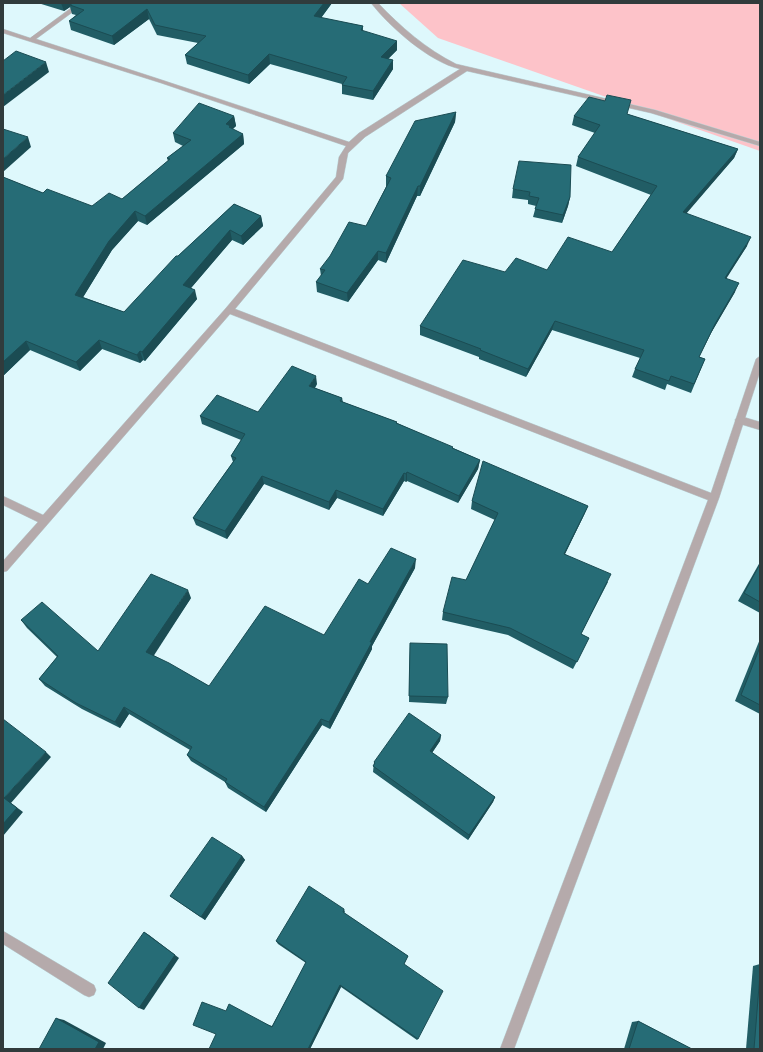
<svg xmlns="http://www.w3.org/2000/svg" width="763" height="1052" font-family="Lato,sans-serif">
<rect width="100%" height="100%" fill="#def8fc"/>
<!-- green -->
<polygon fill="#fdc3c9" points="399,3 760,3 760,151 438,38"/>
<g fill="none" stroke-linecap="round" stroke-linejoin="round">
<defs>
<g id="minor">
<path d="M 78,3 L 85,3 L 36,39 L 165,81 L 349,142 L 359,133 L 460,69 C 429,62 390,27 371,3 L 378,3 C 401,27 426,49 456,64 L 655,110 L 760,142 L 760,146 L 651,113 L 467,71 L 365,137 L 348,153 L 343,179 L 235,309 L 711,493 L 756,359 L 760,356 L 760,372 L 719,498 L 514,1049 L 500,1049 L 708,500 L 230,314 L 7,571 L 3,572 L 3,561 L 38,522 L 3,505 L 3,496 L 43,515 L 226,308 L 336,177 L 339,157 L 346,146 L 161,83 L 3,33 L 3,29 L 30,38 Z"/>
<polygon points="3,931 94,985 96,990 94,995 89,997 84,995 3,944"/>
</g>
<polygon id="tertiary" points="740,416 760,422 760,430 737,423 735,420"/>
</defs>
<!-- minor casing -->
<use href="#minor" stroke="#bbd2d6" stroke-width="1"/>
<!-- tertiary casing -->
<use href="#tertiary" stroke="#bbd2d6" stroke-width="1"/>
<!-- minor -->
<use href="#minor" fill="#b5aaab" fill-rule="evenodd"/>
<!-- tertiary -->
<use href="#tertiary" fill="#b5aaab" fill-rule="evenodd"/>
</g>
<!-- wall -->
<g fill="#215d65">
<polygon points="38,3 332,3 321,18 363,26 363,31 397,50 388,59 393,60 393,69 373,100 342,94 342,84 270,64 249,84 187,64 185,55 198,43 157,35 149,19 114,45 71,30 69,21 76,15 72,14 70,7 64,11"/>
<polygon points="605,101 627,114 738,149 734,158 686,213 747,246 726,278 735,292 711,333 699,357 705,359 691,393 667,384 665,390 632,377 635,369 640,358 552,330 526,377 479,359 479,357 420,335 420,326 505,272 547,270 612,252 651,195 576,166 578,157 595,133 572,125 574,116"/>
<polygon points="456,112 455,122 420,196 417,196 386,263 378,260 348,302 317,292 316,282 321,276 320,269 366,226 386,187 386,176"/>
<polygon points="234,116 236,126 232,129 243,134 244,144 147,225 138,221 112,250 83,297 124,312 178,256 234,204 261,216 263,226 243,245 232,240 191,288 197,299 145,361 143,360 140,363 102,349 80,371 30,350 3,376 3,177 43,193 92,206 122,199 168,161 167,158 183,146 175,142 173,133"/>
<polygon points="513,189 570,197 568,206 562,223 533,217 536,206 528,204 528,200 512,198"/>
<polygon points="317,384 315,388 342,398 343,402 397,422 397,423 480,460 478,469 458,503 407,481 406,482 404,481 383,516 337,498 329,510 264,484 227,539 196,525 193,518 233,462 231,456 241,440 202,424 200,416 258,412"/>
<polygon points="472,501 588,506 584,515 565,554 608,582 581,634 589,638 573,669 508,635 442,620 443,612 466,580 495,520 471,509"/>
<polygon points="760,562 760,613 738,601"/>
<polygon points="415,568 372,646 372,649 330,729 322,725 266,812 228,788 225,782 191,761 187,755 190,750 129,714 120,728 82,709 45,686 39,679 57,657 27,628 21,620 98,651 191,598 153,655 209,686 324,635 368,584"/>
<polygon points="760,639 760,714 735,701"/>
<polygon points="410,643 448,697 446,704 409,702"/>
<polygon points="441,735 440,741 432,753 495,797 493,802 468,840 373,772 374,762"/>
<polygon points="242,856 245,860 205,920 170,896"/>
<polygon points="344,909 345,912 344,913 408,956 404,964 418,1039 417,1040 341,987 310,1049 226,1011 272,1026 306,963 278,944 276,941"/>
<polygon points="760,964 760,1049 746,1049 753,966"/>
<polygon points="638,1021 692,1049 624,1049 632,1022"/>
</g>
<!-- shaded-wall -->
<g fill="#1b4c53">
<polygon points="61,3 75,3 70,5 70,7 64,11"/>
<polygon points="324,3 332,3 315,26 314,16"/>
<polygon points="147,9 149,19 114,45 112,36"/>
<polygon points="397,41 397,50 381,66 381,57"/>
<polygon points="269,54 270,64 249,84 248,75"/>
<polygon points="393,60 393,69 373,100 373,91"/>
<polygon points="46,62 49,72 3,107 3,95"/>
<polygon points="456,112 455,122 420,196 420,186"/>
<polygon points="234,116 236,126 232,130 226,124"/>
<polygon points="243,134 244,144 147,225 145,216"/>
<polygon points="28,137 31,147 3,172 3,159"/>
<polygon points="738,149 734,158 680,221 683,212"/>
<polygon points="418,186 417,196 386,263 386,253"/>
<polygon points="570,197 568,206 562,223 563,215"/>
<polygon points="135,211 138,221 112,250 79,304 75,295 109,241"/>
<polygon points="261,216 263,226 243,245 241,236"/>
<polygon points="230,230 232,240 185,295 183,285"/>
<polygon points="751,237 747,246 721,287 725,278"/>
<polygon points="378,251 378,260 348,302 347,293"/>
<polygon points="739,283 735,292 711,333 695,366 715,324"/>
<polygon points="195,290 197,299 145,361 142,352"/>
<polygon points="555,321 552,330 526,377 528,369"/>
<polygon points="99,340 102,349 80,371 76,362"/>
<polygon points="26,341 30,350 3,376 3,362"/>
<polygon points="140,351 143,360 140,363 137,355"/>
<polygon points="316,376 317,384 310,395 309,386"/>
<polygon points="480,460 478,469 458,503 459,496"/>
<polygon points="407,472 407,481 406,482 406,474"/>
<polygon points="404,473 404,481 383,516 383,509"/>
<polygon points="262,476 264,484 227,539 225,531"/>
<polygon points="336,490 337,498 329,510 329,502"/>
<polygon points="588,506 584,515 561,562 564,554"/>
<polygon points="416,559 415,568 372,646 372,649 330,729 329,722 370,642"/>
<polygon points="188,590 191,598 151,660 146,652"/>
<polygon points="124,707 129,714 120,728 115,722"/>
<polygon points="321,719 322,725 266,812 264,807"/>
<polygon points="441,735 440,741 429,757 430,751"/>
<polygon points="46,752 51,757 11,803 23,812 3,836 4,798"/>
<polygon points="495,797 493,802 468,840 469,835"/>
<polygon points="242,856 245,860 205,920 201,917"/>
<polygon points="144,932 149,935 179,958 144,1010 139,1008"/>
<polygon points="340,985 341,987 310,1049 308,1049"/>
<polygon points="56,1018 64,1020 106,1043 103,1049 95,1049"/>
</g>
<!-- building -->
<g fill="#266c76" stroke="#1b4c53">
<polygon points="73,3 324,3 314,16 363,26 361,30 397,41 381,57 393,60 373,91 342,85 347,77 269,54 248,75 185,55 206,36 155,25 147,9 112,36 69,21 84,10 70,5"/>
<polygon points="16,51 46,62 3,95 3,61"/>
<polygon points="607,95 631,100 627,114 738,149 683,212 751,237 725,278 739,283 715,324 699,357 705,359 694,384 671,376 669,381 635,369 644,350 555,321 528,369 480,350 481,349 420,326 463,260 505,272 516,258 547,270 568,237 612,252 657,186 578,157 600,125 574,116 589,97 605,101"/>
<polygon points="199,103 234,116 226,124 231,126 229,127 243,134 145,216 135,211 109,241 75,295 124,312 176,256 178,256 234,204 261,216 241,236 230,230 183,285 195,290 142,352 140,351 137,355 99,340 76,362 26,341 3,362 3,177 43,193 47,189 92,206 109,193 122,199 170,159 167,158 191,140 173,133"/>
<polygon points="456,112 420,186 418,186 386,253 378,251 347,293 316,282 325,270 320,269 330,256 349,222 366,226 391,178 386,176 415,121"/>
<polygon points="3,129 28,137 3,159"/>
<polygon points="519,161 571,165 570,197 563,215 535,209 539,198 529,196 530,192 513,189"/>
<polygon points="292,366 316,376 309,386 342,398 340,401 397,422 396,423 453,447 452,448 480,460 459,496 407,472 406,474 404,473 383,509 336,490 329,502 262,476 225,531 193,518 236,458 231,456 245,434 200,416 217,395 258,412"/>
<polygon points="483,461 588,506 564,554 611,574 581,634 589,638 577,662 510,628 443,612 452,577 466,580 498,513 472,501"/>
<polygon points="391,548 416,559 370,642 372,642 329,722 321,719 264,807 225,782 227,779 187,755 192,747 124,707 115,722 76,703 39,679 58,656 21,620 42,602 98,651 151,574 188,590 146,652 169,663 209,686 265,606 324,635 359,579 368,584"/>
<polygon points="760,564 760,602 744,593"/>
<polygon points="410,643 447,644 448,697 409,696"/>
<polygon points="760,647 760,705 741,695"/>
<polygon points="409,713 441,735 430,751 495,797 469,835 373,766 375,763 374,762"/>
<polygon points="3,719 46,752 4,798 17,808 3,824"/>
<polygon points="212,837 242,856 201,917 170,896"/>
<polygon points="309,886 344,909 343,912 408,956 404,964 443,991 418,1039 340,985 308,1049 209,1049 216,1034 193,1025 202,1002 226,1011 229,1004 272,1027 306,962 276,941"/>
<polygon points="144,932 175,955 139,1008 108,983"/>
<polygon points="760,974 760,1049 754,1049"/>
<polygon points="56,1018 99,1042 95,1049 39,1049"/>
<polygon points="638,1021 692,1049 629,1049"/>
</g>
<!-- border -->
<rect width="763" height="1052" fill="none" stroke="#303b3c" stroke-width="8"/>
</svg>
